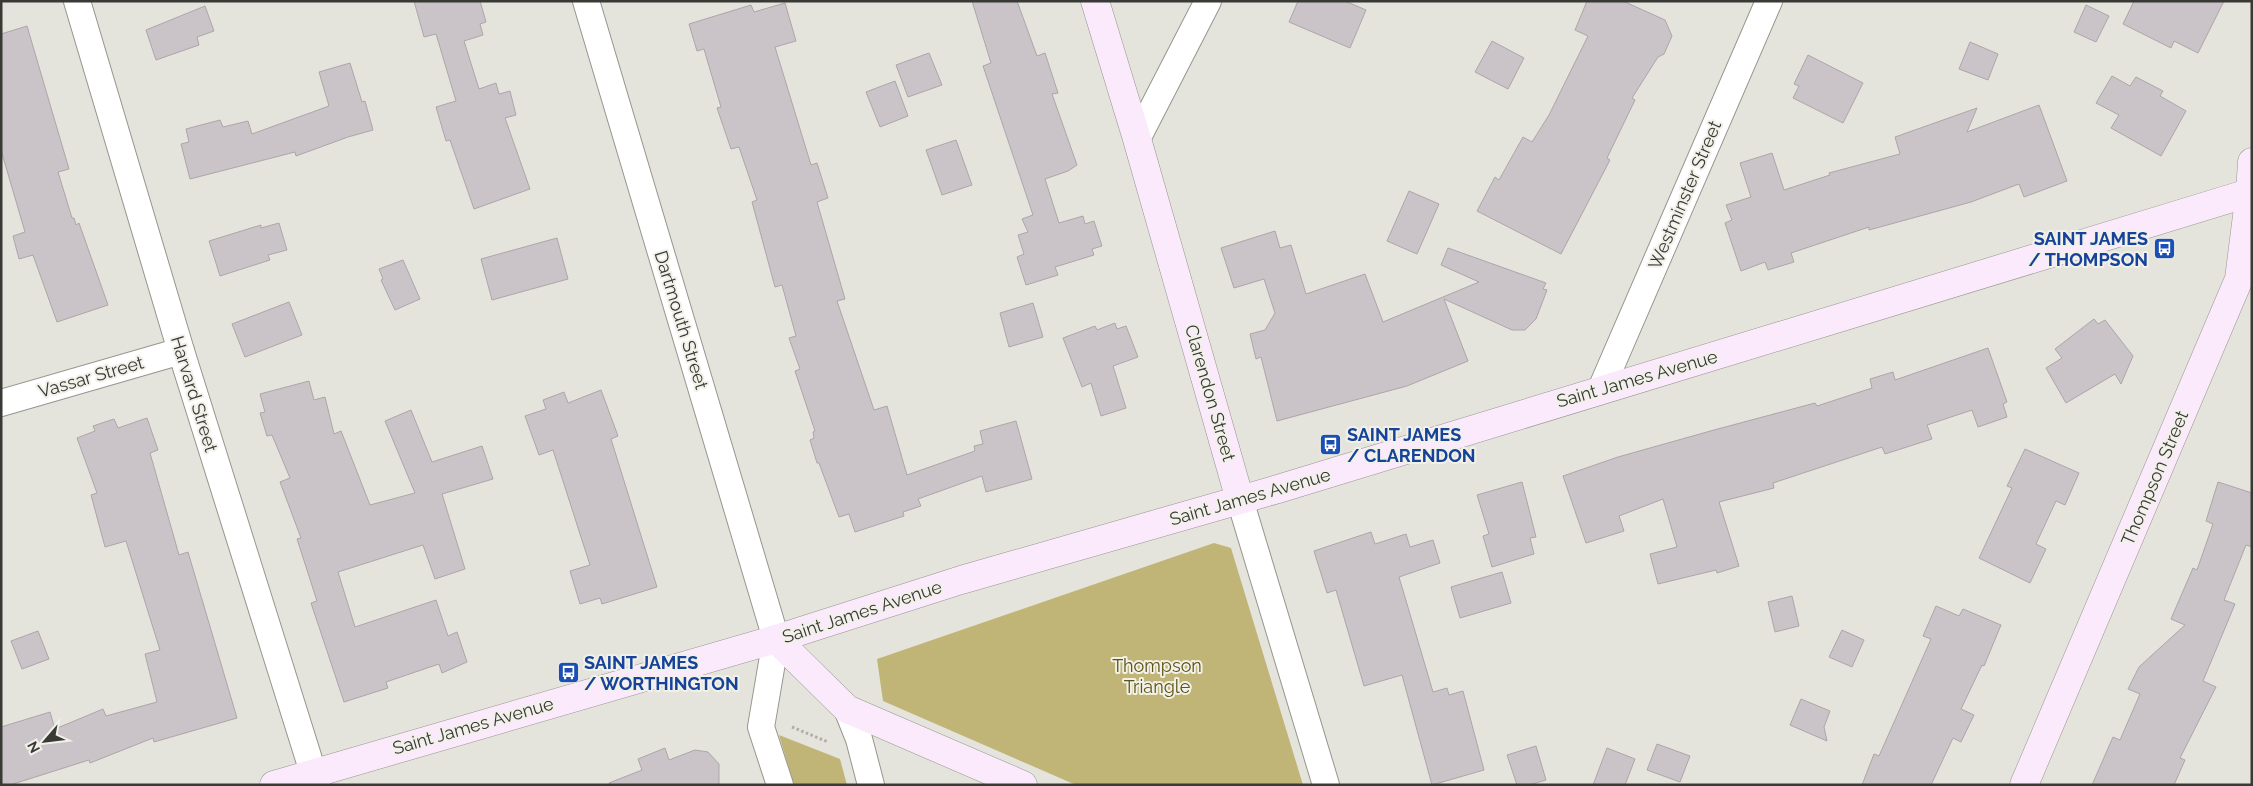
<svg xmlns="http://www.w3.org/2000/svg" width="2253" height="786" font-family="Raleway,sans-serif">
<rect width="100%" height="100%" fill="#e5e4dc"/>
<!-- green -->
<g fill="#c0b577">
<polygon points="1214,543 1231,548 1303,785 1076,785 883,701 877,659"/>
<polygon points="779,735 840,759 847,785 794,785"/>
</g>
<!-- building -->
<g fill="#cac3c8" stroke="#aca5aa">
<polygon points="414,1 480,1 486,22 480,24 483,35 464,41 479,89 496,83 499,94 510,91 516,115 505,118 530,189 474,209 450,140 446,141 436,107 456,101 436,34 424,37"/>
<polygon points="972,1 1017,1 1037,56 1045,53 1058,93 1052,94 1077,165 1068,171 1045,179 1059,223 1083,216 1085,224 1094,221 1102,246 1092,249 1094,255 1055,267 1058,275 1026,285 1017,257 1024,254 1018,235 1028,232 1022,219 1033,215 983,66 991,63"/>
<polygon points="1298,1 1345,1 1366,10 1350,48 1289,22"/>
<polygon points="1587,1 1623,1 1665,20 1672,36 1664,54 1658,57 1632,98 1635,100 1607,158 1610,160 1561,254 1477,211 1495,177 1499,180 1523,137 1532,142 1549,115 1588,36 1575,30"/>
<polygon points="2134,1 2224,1 2198,53 2174,41 2171,48 2123,24"/>
<polygon points="785,3 796,41 775,47 811,165 817,163 828,198 817,202 845,299 837,301 874,410 887,406 907,475 975,451 974,446 983,444 980,431 1016,421 1032,479 986,492 982,476 918,499 921,506 903,512 904,516 855,532 849,514 839,517 819,463 817,463 810,440 814,438 813,432 815,431 795,371 800,369 789,338 796,336 782,285 775,287 752,202 757,200 739,147 731,149 717,108 721,107 704,49 697,51 689,24 751,5 754,12"/>
<polygon points="2086,5 2109,16 2096,42 2074,32"/>
<polygon points="205,6 214,31 197,37 199,45 156,60 146,30"/>
<polygon points="27,26 69,169 58,172 72,218 74,218 76,225 79,223 108,305 57,322 33,255 19,259 13,236 25,232 1,150 1,34"/>
<polygon points="1492,41 1524,58 1508,89 1475,72"/>
<polygon points="1970,42 1998,54 1988,80 1959,69"/>
<polygon points="929,53 942,85 908,97 896,65"/>
<polygon points="1808,55 1863,83 1843,123 1793,98 1799,86 1794,84"/>
<polygon points="350,63 362,102 365,101 373,130 348,137 296,156 295,152 190,179 181,144 189,142 186,129 220,120 223,127 248,121 252,134 329,106 319,72"/>
<polygon points="2112,76 2130,86 2136,77 2163,91 2160,96 2186,111 2161,156 2111,128 2119,115 2096,103"/>
<polygon points="895,81 908,116 880,127 866,92"/>
<polygon points="2039,105 2067,181 2024,197 2019,184 1971,202 1869,230 1869,227 1791,253 1794,262 1768,270 1765,262 1741,271 1725,223 1732,220 1726,205 1751,197 1740,163 1772,153 1784,190 1830,175 1829,173 1900,154 1895,137 1977,108 1967,132"/>
<polygon points="956,140 972,185 942,195 926,150"/>
<polygon points="1409,191 1439,204 1417,254 1387,241"/>
<polygon points="279,223 287,250 268,255 270,260 220,276 209,241 261,225 261,228"/>
<polygon points="1275,231 1280,248 1291,245 1306,294 1365,274 1383,322 1479,282 1441,265 1448,248 1546,283 1543,289 1547,290 1536,319 1525,330 1512,330 1444,299 1468,361 1407,386 1277,421 1261,357 1256,359 1250,334 1265,330 1275,313 1264,279 1234,288 1221,248"/>
<polygon points="557,238 568,279 492,300 481,259"/>
<polygon points="403,260 420,299 395,310 381,280 383,279 379,269"/>
<polygon points="289,302 302,335 245,357 232,324"/>
<polygon points="1033,303 1043,337 1009,347 1000,313"/>
<polygon points="2094,319 2098,324 2105,320 2133,356 2121,384 2115,374 2066,403 2046,368 2062,358 2055,349"/>
<polygon points="1115,323 1117,329 1126,326 1138,357 1113,366 1126,408 1101,416 1091,383 1082,387 1063,338 1095,326 1097,330"/>
<polygon points="1988,348 2007,402 2003,404 2007,417 1978,427 1972,410 1927,425 1932,439 1885,454 1882,447 1773,483 1774,488 1719,502 1739,566 1717,573 1716,570 1658,584 1650,554 1677,547 1663,499 1619,516 1624,531 1586,543 1563,476 1618,457 1714,430 1815,403 1817,406 1872,388 1870,379 1893,372 1895,380"/>
<polygon points="309,381 314,400 325,397 334,434 341,431 370,505 415,493 385,421 411,410 432,462 482,446 493,479 442,494 465,569 435,579 423,545 338,572 355,627 436,600 448,636 457,632 467,662 442,673 439,664 386,682 388,688 344,702 311,603 317,601 297,539 301,538 280,482 290,478 272,435 267,436 260,413 265,412 260,394"/>
<polygon points="601,390 618,436 611,439 657,587 602,604 600,598 580,604 570,571 590,565 553,450 539,455 525,416 546,409 543,400 564,392 568,403"/>
<polygon points="147,418 158,450 150,453 179,555 188,552 237,718 154,742 153,738 90,763 89,760 10,785 1,785 1,727 50,712 55,729 103,709 106,716 157,702 145,654 160,650 126,541 105,547 91,495 97,493 77,438 95,431 93,426 114,419 118,428"/>
<polygon points="2025,449 2079,473 2065,505 2056,501 2036,544 2046,549 2030,583 1979,558 2012,488 2007,486"/>
<polygon points="1522,482 1536,537 1530,538 1534,554 1492,567 1483,536 1489,534 1477,495"/>
<polygon points="2218,482 2252,493 2252,547 2246,545 2224,600 2235,604 2203,681 2216,687 2180,758 2185,760 2174,785 2092,785 2113,737 2120,740 2140,694 2128,689 2139,667 2185,625 2171,619 2193,568 2197,570 2213,524 2206,521"/>
<polygon points="1371,532 1375,544 1406,534 1410,547 1433,540 1440,563 1399,577 1433,692 1447,688 1449,695 1463,691 1484,770 1432,785 1402,675 1364,686 1336,590 1327,593 1314,551"/>
<polygon points="1502,572 1511,603 1460,618 1451,587"/>
<polygon points="1792,596 1799,626 1775,632 1768,602"/>
<polygon points="1936,606 1959,616 1963,609 2001,625 1984,666 1982,665 1961,709 1974,715 1961,742 1953,738 1931,785 1862,785 1874,754 1879,756 1931,639 1923,636"/>
<polygon points="1842,630 1864,640 1852,667 1829,657"/>
<polygon points="38,631 49,659 22,669 11,641"/>
<polygon points="1801,699 1830,711 1824,727 1827,741 1790,725"/>
<polygon points="1657,744 1690,756 1680,782 1647,770"/>
<polygon points="1536,746 1546,780 1529,785 1517,785 1507,755"/>
<polygon points="665,748 669,760 695,750 708,752 719,764 719,785 610,785 609,783 642,770 638,759"/>
<polygon points="1607,748 1635,759 1625,785 1593,785"/>
</g>
<g fill="none" stroke-linecap="round" stroke-linejoin="round">
<defs>
<g id="street">
<polyline points="77,1 181,351 317,785"/>
<polyline points="586,1 776,639 761,727 780,785"/>
<polyline points="1137,139 1208,1"/>
<polyline points="1601,389 1769,1"/>
<polyline points="1,403 181,351"/>
<polyline points="1240,500 1326,785"/>
<polyline points="847,709 859,739 871,785"/>
</g>
<g id="secondary">
<polyline points="1095,1 1137,139 1240,500"/>
<polyline points="776,639 847,709 1023,785"/>
<polyline points="274,785 776,639 961,580 1278,489 2252,192"/>
<polyline points="2024,785 2239,279 2250,192 2252,162"/>
</g>
</defs>
<!-- street casing -->
<use href="#street" stroke="#96958e" stroke-width="28"/>
<!-- secondary casing -->
<use href="#secondary" stroke="#96958e" stroke-width="29"/>
<!-- path -->
<polyline stroke="#aeada7" stroke-width="3" stroke-dasharray="2.5 2.5" stroke-linecap="butt" points="792,727 828,742"/>
<!-- street -->
<use href="#street" stroke="#fff" stroke-width="26"/>
<!-- secondary -->
<use href="#secondary" stroke="#faeafc" stroke-width="28"/>
</g>
<!-- icons -->
<defs>
<symbol id="bus-square" viewBox="-11 -11 22 22"><rect x="-9" y="-9" width="18" height="18" rx="4" fill="#1a4fb4" stroke="#f2f1e9"/><path d="M-5-6H5V4H4V6H2V4H-2V6H-4V4H-5ZM-3.5-4V0h7V-4ZM-3.5 1.2v1.5H-2V1.2ZM2 1.2v1.5H3.5V1.2Z" fill="#fff"/></symbol>
</defs>
<g fill-rule="evenodd">
<use href="#bus-square" x="2152" y="236" width="25" height="25"/>
<use href="#bus-square" x="1318" y="432" width="25" height="25"/>
<use href="#bus-square" x="556" y="660" width="25" height="25"/>
</g>
<g text-anchor="middle" stroke-width="4" stroke-linejoin="round" paint-order="stroke">
<!-- street labels -->
<g font-size="18" fill="#393936" stroke="#f2f1e9">
<text transform="translate(1685 195) rotate(-67)" y="6">Westminster Street</text>
<text transform="translate(681 320) rotate(73)" y="6">Dartmouth Street</text>
<text transform="translate(91 377) rotate(-16)" y="6">Vassar Street</text>
<text transform="translate(1637 379) rotate(-16)" y="6">Saint James Avenue</text>
<text transform="translate(1210 393) rotate(74)" y="6">Clarendon Street</text>
<text transform="translate(194 394) rotate(73)" y="6">Harvard Street</text>
<text transform="translate(2155 478) rotate(-67)" y="6">Thompson Street</text>
<text transform="translate(1250 497) rotate(-16)" y="6">Saint James Avenue</text>
<text transform="translate(862 612) rotate(-18)" y="6">Saint James Avenue</text>
<text transform="translate(473 726) rotate(-16)" y="6">Saint James Avenue</text>
</g>
<!-- transit labels -->
<g font-size="18" font-weight="bold" fill="#164399" stroke="#f2f1e9" text-anchor="start">
<text x="2148" y="245" text-anchor="end">SAINT JAMES<tspan x="2148" dy="21">/ THOMPSON</tspan></text>
<text x="1347" y="441">SAINT JAMES<tspan x="1347" dy="21">/ CLARENDON</tspan></text>
<text x="584" y="669">SAINT JAMES<tspan x="584" dy="21">/ WORTHINGTON</tspan></text>
</g>
<!-- park labels -->
<g font-size="18" fill="#5d5314" stroke="#f2f1e9">
<text x="1157" y="672">Thompson<tspan x="1157" dy="21">Triangle</tspan></text>
</g>
</g>
<!-- border -->
<rect width="2253" height="786" fill="none" stroke="#393936" stroke-width="5"/>
<!-- north arrow -->
<g transform="translate(45 741) rotate(242)" stroke="#f2f1e9" stroke-width="4" paint-order="stroke">
<path d="M0-4L9 19L0 12L-9 19Z" fill="#393936"/>
<text y="-8" font-size="14" font-weight="bold" text-anchor="middle" fill="#393936">N</text>
</g>
</svg>
